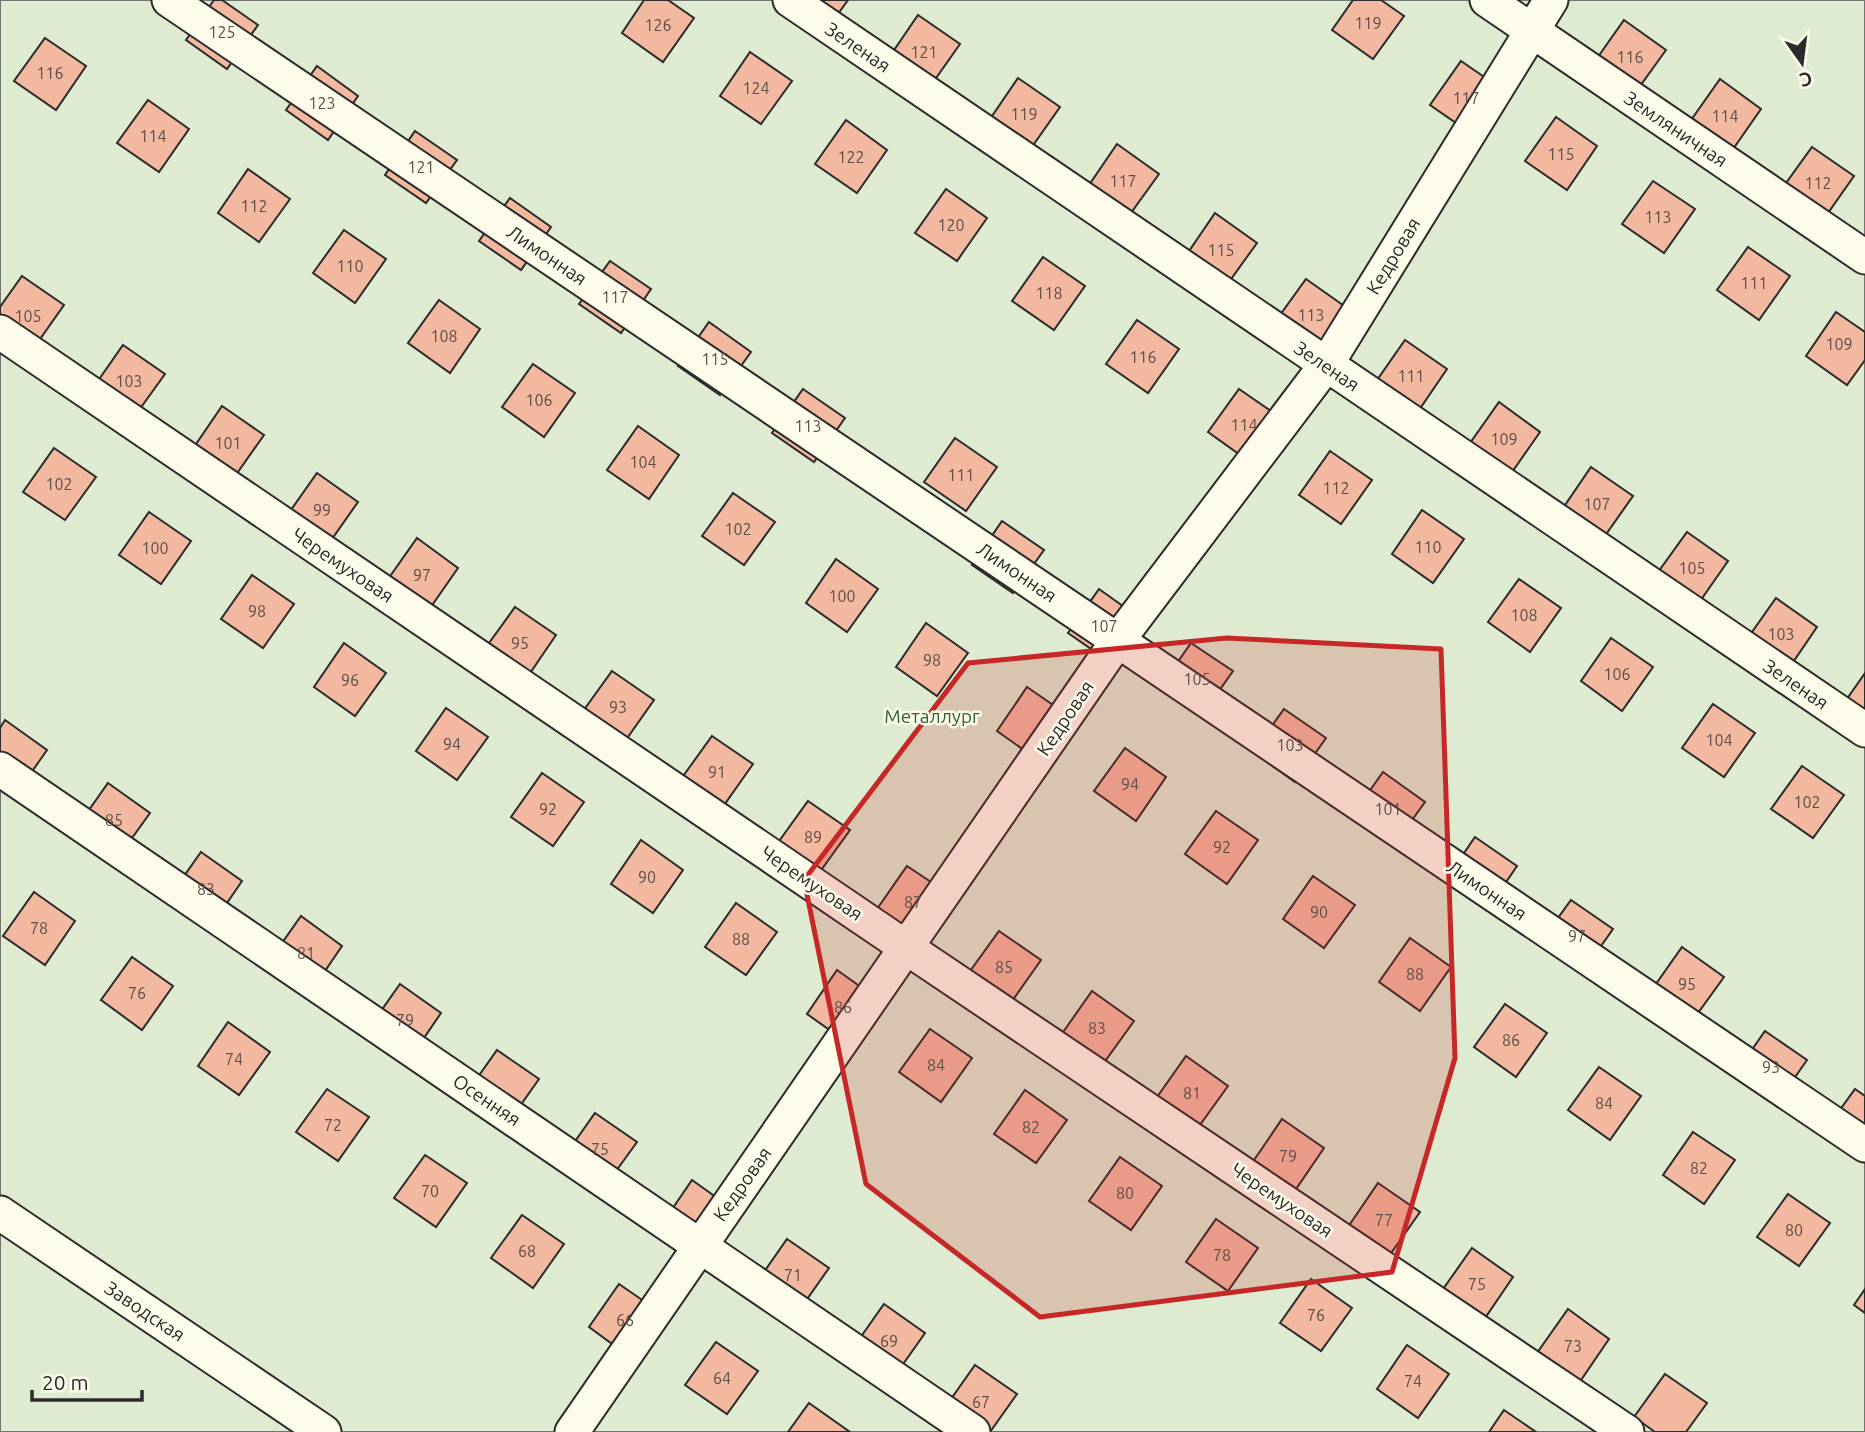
<svg xmlns="http://www.w3.org/2000/svg" width="1865" height="1432" font-family="Ubuntu,sans-serif">
<rect width="100%" height="100%" fill="#fdfbea"/>
<!-- green -->
<rect fill="#deebd1" stroke="#74746e" stroke-width="2" x="0" y="0" width="1865" height="1432"/>
<!-- building -->
<g fill="#f2b8a0" stroke="#2b2b2b" stroke-width="2">
<polygon points="214,0 222,0 258,25 227,69 186,40"/>
<polygon points="644,0 668,0 694,18 663,62 622,33"/>
<polygon points="809,0 848,0 835,18"/>
<polygon points="1353,0 1381,0 1404,16 1373,59 1332,30"/>
<polygon points="918,15 960,44 929,88 888,59"/>
<polygon points="1624,20 1666,50 1635,93 1593,64"/>
<polygon points="45,38 86,66 56,110 14,81"/>
<polygon points="750,52 792,81 761,124 720,96"/>
<polygon points="1461,61 1503,90 1472,134 1430,105"/>
<polygon points="317,66 358,96 328,140 286,110"/>
<polygon points="1018,78 1060,107 1029,151 988,122"/>
<polygon points="1720,79 1761,109 1731,152 1689,123"/>
<polygon points="148,100 189,129 159,172 117,143"/>
<polygon points="1556,117 1597,146 1567,190 1525,161"/>
<polygon points="846,120 887,150 857,193 815,164"/>
<polygon points="415,131 457,160 426,203 385,175"/>
<polygon points="1117,144 1159,174 1128,217 1087,188"/>
<polygon points="1812,147 1854,176 1823,220 1781,190"/>
<polygon points="248,169 290,199 259,242 218,213"/>
<polygon points="1653,181 1695,209 1664,253 1622,224"/>
<polygon points="946,189 987,218 957,261 915,233"/>
<polygon points="510,198 551,227 521,270 479,241"/>
<polygon points="1215,213 1257,243 1226,286 1185,257"/>
<polygon points="344,230 386,259 355,303 313,273"/>
<polygon points="1748,247 1790,276 1759,320 1717,290"/>
<polygon points="1043,257 1085,286 1054,330 1012,301"/>
<polygon points="610,261 651,289 621,333 579,304"/>
<polygon points="22,276 64,305 33,349 0,326 0,307"/>
<polygon points="1306,279 1347,308 1317,352 1275,322"/>
<polygon points="439,300 480,329 450,373 408,343"/>
<polygon points="1836,312 1865,332 1865,360 1847,385 1806,356"/>
<polygon points="1137,320 1179,349 1148,393 1106,364"/>
<polygon points="709,322 751,352 720,395 678,366"/>
<polygon points="1405,340 1447,369 1417,413 1375,383"/>
<polygon points="123,345 165,374 134,417 93,388"/>
<polygon points="533,364 575,393 544,437 502,407"/>
<polygon points="803,389 845,418 814,462 772,433"/>
<polygon points="1239,389 1281,418 1250,462 1208,432"/>
<polygon points="1499,402 1540,432 1510,475 1468,446"/>
<polygon points="222,406 264,435 233,479 192,450"/>
<polygon points="638,426 679,455 649,499 607,470"/>
<polygon points="955,438 997,467 966,511 924,482"/>
<polygon points="54,448 96,477 65,520 23,492"/>
<polygon points="1330,451 1372,480 1341,524 1299,495"/>
<polygon points="1591,467 1633,496 1602,540 1561,511"/>
<polygon points="317,473 358,502 327,546 286,517"/>
<polygon points="733,493 775,522 744,565 702,536"/>
<polygon points="1422,510 1464,539 1433,583 1392,554"/>
<polygon points="149,512 191,541 161,584 119,555"/>
<polygon points="1002,521 1044,550 1013,593 972,565"/>
<polygon points="1687,532 1728,561 1698,604 1656,575"/>
<polygon points="417,538 458,568 428,611 386,582"/>
<polygon points="836,559 878,589 847,632 806,603"/>
<polygon points="252,575 294,604 263,648 221,619"/>
<polygon points="1519,579 1561,608 1530,652 1488,622"/>
<polygon points="1099,589 1141,619 1110,662 1068,633"/>
<polygon points="1776,598 1817,627 1787,671 1745,642"/>
<polygon points="515,607 556,635 526,679 484,650"/>
<polygon points="926,623 968,653 937,696 896,667"/>
<polygon points="1611,638 1653,667 1622,711 1581,681"/>
<polygon points="344,643 386,673 355,716 314,687"/>
<polygon points="1191,643 1233,671 1202,715 1161,686"/>
<polygon points="612,671 654,700 623,744 581,714"/>
<polygon points="1865,673 1865,722 1842,706"/>
<polygon points="1027,687 1069,716 1038,760 997,731"/>
<polygon points="1713,704 1755,733 1724,777 1682,748"/>
<polygon points="446,708 488,737 457,780 416,751"/>
<polygon points="1284,709 1326,738 1295,782 1253,752"/>
<polygon points="5,720 47,750 17,793 0,781 0,728"/>
<polygon points="712,736 753,764 722,808 681,779"/>
<polygon points="1125,748 1166,777 1136,821 1094,791"/>
<polygon points="1802,766 1844,795 1813,838 1771,809"/>
<polygon points="1383,772 1425,802 1394,845 1352,816"/>
<polygon points="542,773 584,802 553,846 511,817"/>
<polygon points="108,783 150,813 119,856 77,827"/>
<polygon points="808,801 850,830 819,873 777,844"/>
<polygon points="1216,811 1258,840 1227,884 1185,854"/>
<polygon points="1475,837 1517,866 1487,910 1445,881"/>
<polygon points="641,840 683,870 653,913 611,884"/>
<polygon points="201,852 242,881 212,925 170,896"/>
<polygon points="907,866 949,894 918,938 877,909"/>
<polygon points="1313,876 1355,905 1324,948 1283,919"/>
<polygon points="34,892 75,921 45,965 3,936"/>
<polygon points="1571,900 1613,929 1582,973 1540,943"/>
<polygon points="736,903 777,932 746,975 705,947"/>
<polygon points="301,916 342,946 312,990 270,960"/>
<polygon points="999,931 1041,960 1010,1004 968,974"/>
<polygon points="1410,938 1451,967 1420,1011 1379,982"/>
<polygon points="1682,947 1724,977 1693,1020 1651,991"/>
<polygon points="132,957 173,986 142,1030 101,1000"/>
<polygon points="837,970 879,1000 848,1043 807,1014"/>
<polygon points="400,984 441,1013 411,1057 369,1028"/>
<polygon points="1092,991 1134,1021 1103,1064 1061,1035"/>
<polygon points="1505,1004 1547,1033 1516,1077 1474,1047"/>
<polygon points="228,1022 270,1052 239,1095 198,1066"/>
<polygon points="930,1029 972,1058 941,1102 899,1072"/>
<polygon points="1765,1031 1807,1060 1777,1103 1735,1074"/>
<polygon points="497,1050 539,1079 508,1123 466,1094"/>
<polygon points="1186,1056 1228,1086 1197,1129 1155,1100"/>
<polygon points="1599,1067 1641,1096 1610,1140 1568,1110"/>
<polygon points="327,1089 369,1117 338,1161 296,1132"/>
<polygon points="1855,1089 1865,1096 1865,1161 1824,1132"/>
<polygon points="1025,1090 1067,1120 1036,1163 994,1134"/>
<polygon points="595,1113 637,1142 606,1185 564,1157"/>
<polygon points="1282,1119 1324,1148 1294,1192 1252,1163"/>
<polygon points="1693,1132 1735,1160 1704,1204 1663,1175"/>
<polygon points="425,1155 467,1183 436,1227 394,1198"/>
<polygon points="1120,1157 1162,1186 1131,1230 1089,1201"/>
<polygon points="692,1180 734,1210 704,1253 662,1224"/>
<polygon points="1378,1183 1420,1212 1389,1256 1348,1227"/>
<polygon points="1788,1194 1830,1223 1799,1266 1757,1237"/>
<polygon points="522,1215 564,1244 533,1288 491,1258"/>
<polygon points="1216,1219 1258,1248 1228,1291 1186,1262"/>
<polygon points="787,1239 829,1268 798,1312 757,1282"/>
<polygon points="1472,1248 1513,1277 1483,1321 1441,1292"/>
<polygon points="1311,1279 1352,1308 1321,1351 1280,1323"/>
<polygon points="619,1284 661,1313 630,1357 589,1327"/>
<polygon points="1865,1289 1865,1313 1854,1305"/>
<polygon points="884,1304 925,1333 894,1377 853,1348"/>
<polygon points="1568,1309 1609,1339 1579,1383 1537,1353"/>
<polygon points="716,1342 758,1371 727,1414 685,1385"/>
<polygon points="1407,1345 1449,1374 1418,1418 1377,1389"/>
<polygon points="975,1365 1017,1394 990,1432 977,1432 944,1409"/>
<polygon points="1665,1374 1707,1403 1686,1432 1655,1432 1634,1417"/>
<polygon points="809,1403 850,1432 788,1432"/>
<polygon points="1504,1410 1536,1432 1489,1432"/>
</g>
<g fill="none" stroke-linecap="round" stroke-linejoin="round">
<defs>
<g id="minor">
<polyline points="169,0 1865,1145"/>
<polyline points="790,0 1865,730"/>
<polyline points="1487,0 1865,257"/>
<polyline points="0,332 907,948 1627,1432"/>
<polyline points="0,769 973,1432"/>
<polyline points="0,1213 324,1432"/>
<polyline points="572,1432 1118,640 1326,365 1551,0"/>
</g>
</defs>
<!-- minor casing -->
<use href="#minor" stroke="#2b2b2b" stroke-width="37"/>
<!-- minor -->
<use href="#minor" stroke="#fdfbea" stroke-width="33"/>
</g>
<!-- marked area -->
<path fill="#c62828" fill-opacity="0.2" stroke="#c62828" stroke-width="5" stroke-linejoin="round" d="M 1227,638 L 1441,649 L 1455,1058 L 1392,1272 L 1040,1317 L 866,1184 L 804,880 L 968,663 Z"/>
<g text-anchor="middle" stroke-width="5" stroke-linejoin="round" paint-order="stroke">
<!-- number labels -->
<g font-size="16" fill="#5d4e48">
<text x="1368" y="29">119</text>
<text x="658" y="31">126</text>
<text x="222" y="38">125</text>
<text x="924" y="58">121</text>
<text x="1630" y="63">116</text>
<text x="50" y="79">116</text>
<text x="756" y="94">124</text>
<text x="1466" y="104">117</text>
<text x="322" y="109">123</text>
<text x="1024" y="120">119</text>
<text x="1725" y="122">114</text>
<text x="153" y="142">114</text>
<text x="1561" y="160">115</text>
<text x="851" y="163">122</text>
<text x="421" y="173">121</text>
<text x="1123" y="187">117</text>
<text x="1818" y="189">112</text>
<text x="254" y="212">112</text>
<text x="1658" y="223">113</text>
<text x="951" y="231">120</text>
<text x="1221" y="256">115</text>
<text x="350" y="272">110</text>
<text x="1754" y="289">111</text>
<text x="1049" y="299">118</text>
<text x="615" y="303">117</text>
<text x="1311" y="321">113</text>
<text x="28" y="322">105</text>
<text x="444" y="342">108</text>
<text x="1839" y="350">109</text>
<text x="1143" y="363">116</text>
<text x="715" y="365">115</text>
<text x="1411" y="382">111</text>
<text x="129" y="387">103</text>
<text x="539" y="406">106</text>
<text x="1244" y="431">114</text>
<text x="808" y="432">113</text>
<text x="1504" y="445">109</text>
<text x="228" y="449">101</text>
<text x="643" y="468">104</text>
<text x="961" y="481">111</text>
<text x="59" y="490">102</text>
<text x="1336" y="494">112</text>
<text x="1597" y="510">107</text>
<text x="322" y="516">99</text>
<text x="738" y="535">102</text>
<text x="1428" y="553">110</text>
<text x="155" y="554">100</text>
<text x="1692" y="574">105</text>
<text x="422" y="581">97</text>
<text x="842" y="602">100</text>
<text x="257" y="617">98</text>
<text x="1524" y="621">108</text>
<text x="1104" y="632">107</text>
<text x="1781" y="640">103</text>
<text x="520" y="649">95</text>
<text x="932" y="666">98</text>
<text x="1617" y="680">106</text>
<text x="1197" y="685">105</text>
<text x="350" y="686">96</text>
<text x="618" y="713">93</text>
<text x="1719" y="746">104</text>
<text x="452" y="750">94</text>
<text x="1290" y="751">103</text>
<text x="717" y="778">91</text>
<text x="1130" y="790">94</text>
<text x="1807" y="808">102</text>
<text x="548" y="815">92</text>
<text x="1388" y="815">101</text>
<text x="114" y="826">85</text>
<text x="813" y="843">89</text>
<text x="1222" y="853">92</text>
<text x="647" y="883">90</text>
<text x="206" y="895">83</text>
<text x="913" y="908">87</text>
<text x="1319" y="918">90</text>
<text x="39" y="934">78</text>
<text x="1577" y="942">97</text>
<text x="741" y="945">88</text>
<text x="306" y="959">81</text>
<text x="1004" y="973">85</text>
<text x="1415" y="980">88</text>
<text x="1687" y="990">95</text>
<text x="137" y="999">76</text>
<text x="843" y="1013">86</text>
<text x="405" y="1026">79</text>
<text x="1097" y="1034">83</text>
<text x="1511" y="1046">86</text>
<text x="234" y="1065">74</text>
<text x="936" y="1071">84</text>
<text x="1771" y="1073">93</text>
<text x="1192" y="1099">81</text>
<text x="1604" y="1109">84</text>
<text x="333" y="1131">72</text>
<text x="1031" y="1133">82</text>
<text x="600" y="1155">75</text>
<text x="1288" y="1162">79</text>
<text x="1699" y="1174">82</text>
<text x="430" y="1197">70</text>
<text x="1125" y="1199">80</text>
<text x="1384" y="1226">77</text>
<text x="1794" y="1236">80</text>
<text x="527" y="1257">68</text>
<text x="1222" y="1261">78</text>
<text x="793" y="1281">71</text>
<text x="1477" y="1290">75</text>
<text x="1316" y="1321">76</text>
<text x="625" y="1326">66</text>
<text x="889" y="1347">69</text>
<text x="1573" y="1352">73</text>
<text x="722" y="1384">64</text>
<text x="1413" y="1387">74</text>
<text x="981" y="1408">67</text>
</g>
<!-- street labels -->
<g font-size="19" fill="#2b2b2b" stroke="#fdfbea">
<text transform="translate(858 47) rotate(34)" y="7">Зеленая</text>
<text transform="translate(1676 129) rotate(34)" y="7">Земляничная</text>
<text transform="translate(547 255) rotate(34)" y="7">Лимонная</text>
<text transform="translate(1393 256) rotate(-59)" y="7">Кедровая</text>
<text transform="translate(1327 366) rotate(34)" y="7">Зеленая</text>
<text transform="translate(343 565) rotate(34)" y="7">Черемуховая</text>
<text transform="translate(1017 572) rotate(34)" y="7">Лимонная</text>
<text transform="translate(1796 684) rotate(34)" y="7">Зеленая</text>
<text transform="translate(1065 718) rotate(-56)" y="7">Кедровая</text>
<text transform="translate(812 883) rotate(34)" y="7">Черемуховая</text>
<text transform="translate(1487 890) rotate(34)" y="7">Лимонная</text>
<text transform="translate(487 1100) rotate(34)" y="7">Осенняя</text>
<text transform="translate(742 1184) rotate(-55)" y="7">Кедровая</text>
<text transform="translate(1282 1200) rotate(34)" y="7">Черемуховая</text>
<text transform="translate(145 1311) rotate(34)" y="7">Заводская</text>
</g>
<!-- park labels -->
<g font-size="19" fill="#34623c" stroke="#fdfbea">
<text x="932" y="723">Металлург</text>
</g>
</g>
<!-- north arrow -->
<g transform="translate(1802 63) rotate(166)" stroke="#fdfbea" stroke-width="5" paint-order="stroke">
<path d="M0-5L12 26L0 18L-12 26Z" fill="#2b2b2b"/>
<text y="-10" font-size="19" font-weight="bold" text-anchor="middle" fill="#2b2b2b">С</text>
</g>
<!-- scale -->
<path d="M32 1390v10h110v-10" fill="none" stroke="#2b2b2b" stroke-width="3.5"/>
<text x="42" y="1390" font-size="21" fill="#2b2b2b" stroke="#fdfbea" stroke-width="5" paint-order="stroke">20 m</text>
</svg>
